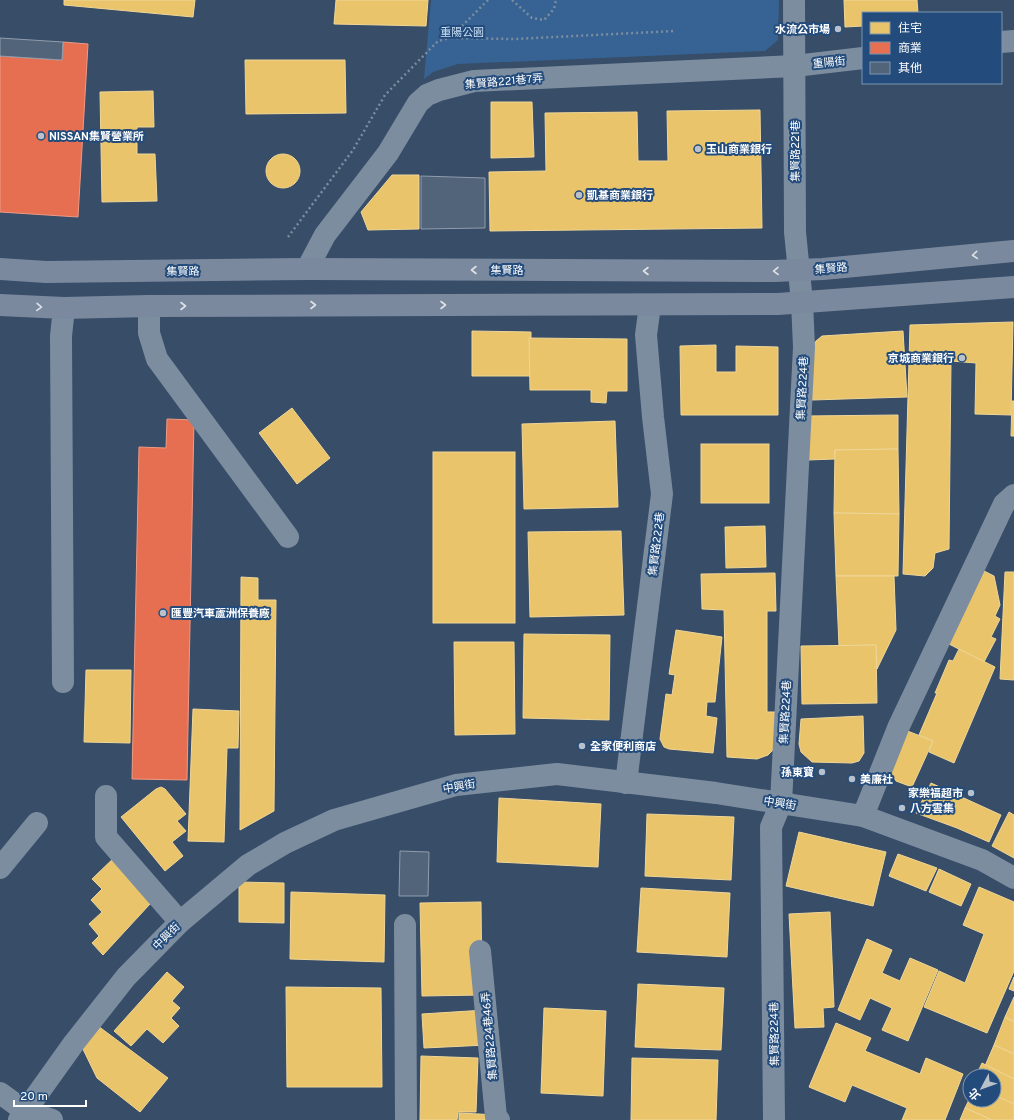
<svg xmlns="http://www.w3.org/2000/svg" width="1014" height="1120" font-family="Overpass,'Noto Sans TC',sans-serif">
<rect width="100%" height="100%" fill="#374d68"/>
<!-- green -->
<polygon fill="#366393" points="431,0 779,0 778,40 765,51 458,64 433,72 424,79"/>
<!-- homes -->
<g fill="#e9c46a" stroke="#f0d697">
<polygon points="64,0 195,0 193,17 64,5"/>
<polygon points="336,0 428,0 426,26 334,24"/>
<polygon points="844,0 917,0 918,13 863,13 863,26 845,27"/>
<polygon points="245,60 345,60 346,113 246,114"/>
<polygon points="153,91 154,127 137,127 137,154 155,154 157,201 102,202 100,92"/>
<polygon points="491,102 532,102 534,157 491,158"/>
<polygon points="760,110 762,228 490,231 489,172 546,171 545,113 637,112 638,161 668,161 667,111"/>
<circle cx="283" cy="171" r="17"/>
<polygon points="392,175 419,175 419,229 368,230 361,212"/>
<polygon points="1013,322 1011,415 975,414 976,363 951,361 949,549 935,553 933,568 925,576 903,574 910,325"/>
<polygon points="472,331 531,332 531,376 472,376"/>
<polygon points="903,331 907,397 812,400 812,348 816,341 822,336"/>
<polygon points="529,338 627,339 627,391 607,391 606,403 591,402 591,390 530,390"/>
<polygon points="716,345 716,372 736,372 736,346 778,347 778,415 681,415 680,346"/>
<polygon points="1012,401 1014,401 1014,436 1011,436"/>
<polygon points="292,408 330,458 297,484 259,433"/>
<polygon points="898,415 898,449 835,450 835,459 808,460 806,416"/>
<polygon points="615,421 618,507 524,509 522,424"/>
<rect x="701" y="444" width="68" height="59"/>
<polygon points="898,449 899,514 834,513 835,450"/>
<rect x="433" y="452" width="82" height="171"/>
<polygon points="834,513 899,514 898,576 836,576"/>
<polygon points="765,526 766,567 726,568 725,527"/>
<polygon points="621,531 624,615 530,617 528,532"/>
<polygon points="984,571 994,576 1000,605 995,616 1000,619 991,637 996,639 984,662 949,644"/>
<polygon points="1005,572 1014,572 1014,680 1000,679"/>
<polygon points="775,573 776,611 767,611 767,712 775,712 774,749 768,755 757,759 727,757 724,610 702,609 701,574"/>
<polygon points="836,576 894,576 896,630 877,669 876,645 839,646"/>
<polygon points="241,577 258,578 258,600 276,600 274,811 240,830"/>
<polygon points="676,630 722,637 715,702 707,702 706,716 717,718 713,753 669,749 664,747 660,739 666,694 672,695 675,675 669,674"/>
<polygon points="524,634 610,635 609,720 523,718"/>
<polygon points="454,642 514,642 515,734 455,735"/>
<polygon points="876,645 877,703 802,704 801,646"/>
<polygon points="959,649 995,667 954,763 929,752 933,741 919,735 937,693 935,693 949,660 953,661"/>
<polygon points="86,670 131,670 130,743 84,742"/>
<polygon points="193,709 239,711 238,748 227,748 224,842 188,841"/>
<polygon points="863,716 864,753 859,761 852,763 812,762 801,752 799,744 801,719"/>
<polygon points="905,730 933,741 912,787 896,781 890,770"/>
<polygon points="931,783 1001,815 989,842 957,828 916,813"/>
<polygon points="161,787 165,789 186,814 177,821 186,831 172,842 183,856 165,871 121,817 156,789"/>
<polygon points="499,798 601,804 598,867 497,862"/>
<polygon points="1009,812 1014,815 1014,858 992,846"/>
<polygon points="647,814 734,817 731,880 645,876"/>
<polygon points="799,832 886,852 873,906 786,886"/>
<polygon points="119,853 150,904 103,955 92,943 99,936 89,924 102,912 91,900 102,889 92,879"/>
<polygon points="898,854 937,868 926,891 889,876"/>
<polygon points="939,869 971,884 961,906 929,892"/>
<polygon points="239,882 284,883 284,923 239,922"/>
<polygon points="979,887 1014,902 1014,971 987,1033 924,1007 939,971 965,983 984,934 963,925"/>
<polygon points="641,888 730,893 727,957 637,952"/>
<polygon points="291,892 385,895 384,962 290,959"/>
<polygon points="481,902 482,995 422,996 420,903"/>
<polygon points="830,912 834,1007 823,1008 824,1027 795,1028 789,914"/>
<polygon points="867,939 892,950 882,973 900,981 910,958 938,970 908,1041 882,1030 892,1008 870,998 860,1020 838,1010"/>
<polygon points="167,972 184,987 172,1001 180,1008 171,1018 179,1026 163,1043 147,1029 131,1046 114,1031"/>
<polygon points="1014,977 1014,991 1009,989"/>
<polygon points="638,984 724,988 721,1050 635,1047"/>
<polygon points="286,987 381,988 382,1087 287,1087"/>
<polygon points="1014,997 1014,1022 1005,1017"/>
<polygon points="544,1008 606,1011 603,1096 541,1093"/>
<polygon points="485,1010 487,1045 424,1048 422,1014"/>
<polygon points="1005,1017 1014,1022 1014,1054 994,1045"/>
<polygon points="836,1023 871,1038 865,1051 920,1074 926,1058 963,1074 945,1120 902,1120 907,1108 852,1085 845,1102 809,1087"/>
<polygon points="98,1026 168,1078 140,1112 97,1078 81,1045"/>
<polygon points="994,1045 1014,1054 1014,1079 985,1066"/>
<polygon points="421,1056 478,1058 476,1112 458,1112 457,1120 420,1120"/>
<polygon points="632,1058 718,1060 716,1120 631,1120"/>
<polygon points="982,1063 1014,1079 1014,1104 994,1095 994,1076 976,1076"/>
<polygon points="994,1095 1014,1104 1014,1120 992,1120 965,1108 970,1098 970,1100 994,1100"/>
<polygon points="965,1108 992,1120 960,1120"/>
<polygon points="459,1113 498,1115 497,1120 459,1120"/>
</g>
<!-- shops -->
<g fill="#e76f51" stroke="#ee9a85">
<polygon points="63,42 88,44 78,217 0,212 0,56 62,60"/>
<polygon points="167,419 194,420 187,780 132,779 139,447 166,448"/>
</g>
<!-- building -->
<g fill="#52647a" stroke="#909dad">
<polygon points="0,38 63,42 62,60 0,56"/>
<polygon points="421,176 485,178 485,228 421,229"/>
<polygon points="400,851 429,852 428,896 399,896"/>
</g>
<g fill="none" stroke-linecap="round" stroke-linejoin="round">
<!-- path -->
<g stroke="#7c8d9f" stroke-width="2.5" stroke-dasharray="2 3" stroke-linecap="butt">
<polyline points="488,0 450,38 514,39 675,31"/>
<polyline points="512,0 532,18 544,20 554,9 556,0"/>
<polyline points="288,237 353,150 385,95 438,41 450,38"/>
</g>
<!-- minor -->
<g stroke="#7c8d9f" stroke-width="22">
<polyline points="1001,42 1014,41"/>
<polyline points="307,269 325,235 388,153 418,103 427,95 439,90 474,81 795,66 863,58"/>
<polyline points="149,306 149,333 157,359 288,537"/>
<polyline points="63,682 61,336 64,308"/>
<polyline points="626,783 662,494 653,417 646,335 650,305"/>
<polyline points="106,796 106,837 180,922"/>
<polyline points="863,816 898,728 1004,504 1014,495"/>
<polyline points="0,868 37,823"/>
<polyline points="405,925 406,1120"/>
<polyline points="480,951 496,1117 499,1120"/>
<polyline points="0,1093 25,1111 52,1120"/>
<polyline points="19,1120 74,1043 126,977 180,922 248,865 285,843 334,820 456,785 557,774 716,793 863,816 982,860 1014,878"/>
<polyline points="774,1120 771,827 781,803 804,347 802,302 795,232 794,0"/>
</g>
<!-- major -->
<g stroke="#7b899e" stroke-width="22">
<polyline points="0,269 46,272 307,269 774,271 823,269 1014,251"/>
<polyline points="0,305 64,308 149,306 778,304 1014,287"/>
</g>
</g>
<!-- one-way arrows -->
<defs><path id="oneway-chevron" d="M-2-3.5L2.5 0L-2 3.5" fill="none" stroke-width="1.6" stroke-linecap="round" stroke-linejoin="round"/></defs>
<g stroke="#dee2e7">
<use href="#oneway-chevron" transform="translate(975 255) rotate(175)"/>
<use href="#oneway-chevron" transform="translate(474 270) rotate(-180)"/>
<use href="#oneway-chevron" transform="translate(646 271) rotate(-180)"/>
<use href="#oneway-chevron" transform="translate(776 271) rotate(179)"/>
<use href="#oneway-chevron" transform="translate(313 305)"/>
<use href="#oneway-chevron" transform="translate(443 305)"/>
<use href="#oneway-chevron" transform="translate(183 306)"/>
<use href="#oneway-chevron" transform="translate(39 307) rotate(2)"/>
</g>
<!-- markers -->
<g fill="#b9c1ca" stroke="#234c7c" stroke-width="1.5">
<circle cx="838" cy="29" r="4"/>
<circle cx="41" cy="136" r="4"/>
<circle cx="698" cy="149" r="4"/>
<circle cx="579" cy="195" r="4"/>
<circle cx="962" cy="358" r="4"/>
<circle cx="163" cy="613" r="4"/>
<circle cx="582" cy="746" r="4"/>
<circle cx="822" cy="772" r="4"/>
<circle cx="852" cy="779" r="4"/>
<circle cx="971" cy="793" r="4"/>
<circle cx="902" cy="808" r="4"/>
</g>
<g text-anchor="middle" stroke-width="4" stroke-linejoin="round" paint-order="stroke">
<!-- poi labels -->
<g font-size="11" font-weight="bold" fill="#fff" stroke="#234c7c" text-anchor="start">
<text x="830" y="33" text-anchor="end">水流公市場</text>
<text x="49" y="140">NISSAN集賢營業所</text>
<text x="706" y="153">玉山商業銀行</text>
<text x="587" y="199">凱基商業銀行</text>
<text x="954" y="362" text-anchor="end">京城商業銀行</text>
<text x="171" y="617">匯豐汽車蘆洲保養廠</text>
<text x="590" y="750">全家便利商店</text>
<text x="814" y="776" text-anchor="end">孫東寶</text>
<text x="860" y="783">美廉社</text>
<text x="963" y="797" text-anchor="end">家樂福超市</text>
<text x="910" y="812">八方雲集</text>
</g>
<!-- park labels -->
<g font-size="11" fill="#cadef4" stroke="#234c7c">
<text x="462" y="36">重陽公園</text>
</g>
<!-- street labels -->
<g font-size="11" fill="#fff" stroke="#234c7c">
<text transform="translate(829 62) rotate(-6)" y="4">重陽街</text>
<text transform="translate(504 81) rotate(-5)" y="4">集賢路221巷7弄</text>
<text transform="translate(795 151) rotate(-90)" y="4">集賢路221巷</text>
<text transform="translate(831 268) rotate(-5)" y="4">集賢路</text>
<text x="507" y="274">集賢路</text>
<text transform="translate(183 271) rotate(-1)" y="4">集賢路</text>
<text transform="translate(802 388) rotate(-87)" y="4">集賢路224巷</text>
<text transform="translate(656 544) rotate(-83)" y="4">集賢路222巷</text>
<text transform="translate(785 712) rotate(-87)" y="4">集賢路224巷</text>
<text transform="translate(459 786) rotate(-10)" y="4">中興街</text>
<text transform="translate(780 803) rotate(9)" y="4">中興街</text>
<text transform="translate(166 936) rotate(-45)" y="4">中興街</text>
<text transform="translate(774 1034) rotate(-91)" y="4">集賢路224巷</text>
<text transform="translate(489 1036) rotate(-95)" y="4">集賢路224巷46弄</text>
</g>
</g>
<!-- legend -->
<rect x="862" y="12" width="140" height="72" fill="#234c7c" stroke="#7b94b0"/>
<rect x="870" y="22" width="20" height="12" fill="#e9c46a" stroke="#7b94b0"/>
<text x="898" y="32" font-size="12" fill="#ffffff">住宅</text>
<rect x="870" y="42" width="20" height="12" fill="#e76f51" stroke="#7b94b0"/>
<text x="898" y="52" font-size="12" fill="#ffffff">商業</text>
<rect x="870" y="62" width="20" height="12" fill="#52647a" stroke="#7b94b0"/>
<text x="898" y="72" font-size="12" fill="#ffffff">其他</text>
<!-- north arrow -->
<g transform="translate(982 1088) rotate(229)"><circle r="19" fill="#234c7c" stroke="#7b94b0"/>
<path d="M0-3L7 15L0 10L-7 15Z" fill="#b9c1ca"/>
<text y="-6" font-size="11" font-weight="bold" text-anchor="middle" fill="#ffffff">北</text>
</g>
<!-- scale -->
<path d="M14 1100v6h72v-6" fill="none" stroke="#ffffff" stroke-width="2"/>
<text x="20" y="1100" font-size="12" fill="#ffffff" stroke="#234c7c" stroke-width="3" paint-order="stroke">20 m</text>
</svg>
